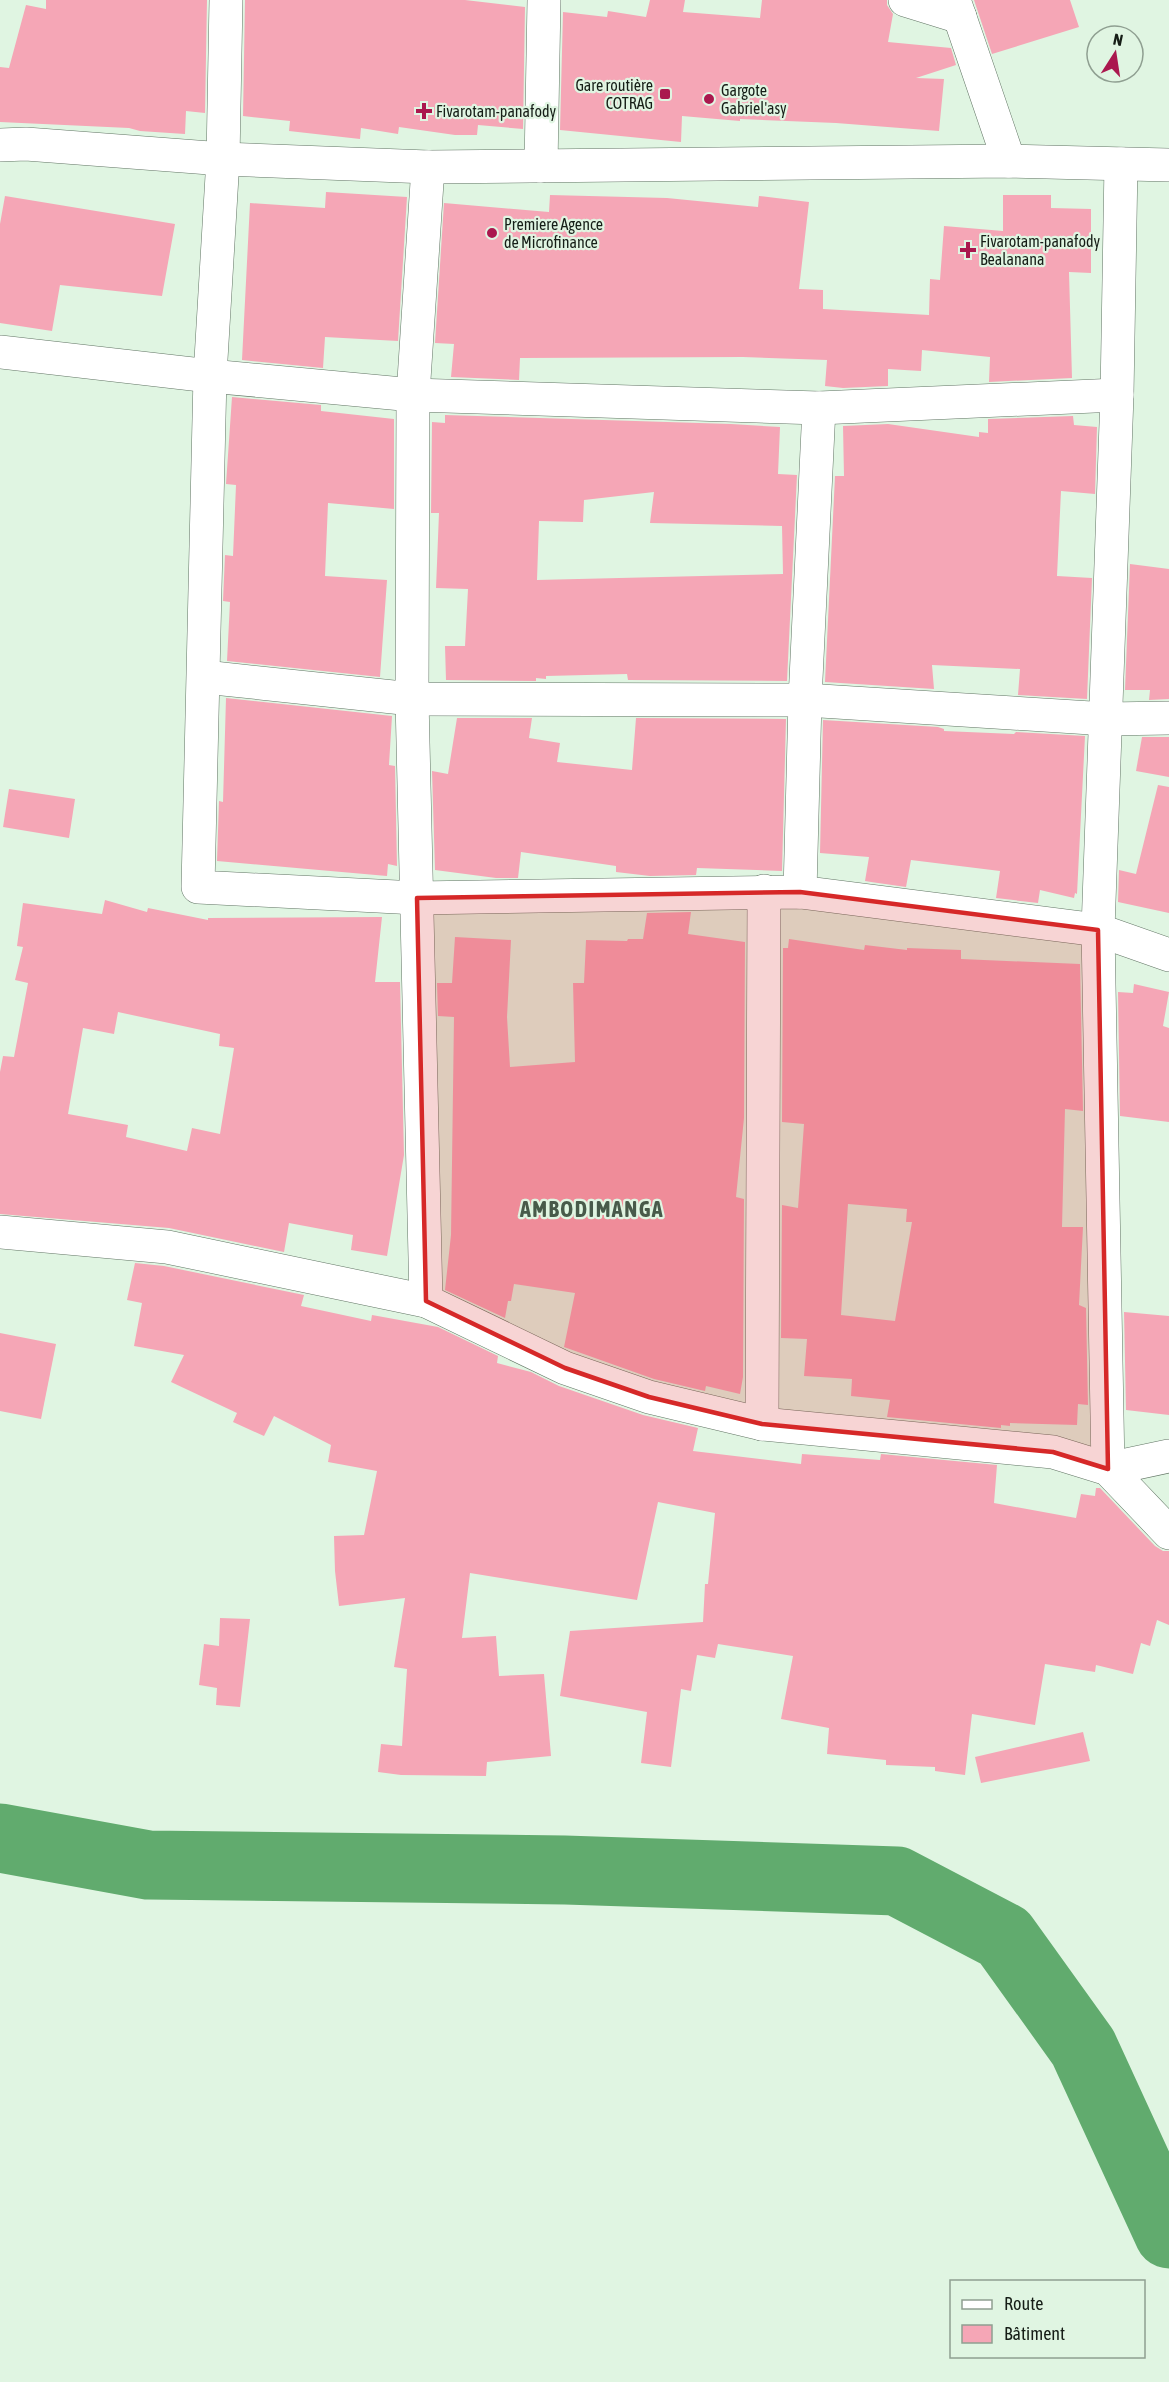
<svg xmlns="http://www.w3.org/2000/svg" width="1169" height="2382" font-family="'Asap Condensed',sans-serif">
<rect width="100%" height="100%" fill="#e0f5e2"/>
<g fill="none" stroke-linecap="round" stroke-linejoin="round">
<!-- river -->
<polyline stroke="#61ab6e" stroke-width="69" points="0,1838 148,1865 565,1870 897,1881 1004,1937 1083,2047 1169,2234"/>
</g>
<!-- building -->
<g fill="#f5a6b6" fill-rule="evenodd">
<polygon points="46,0 207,0 205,113 186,111 185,134 140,131 129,128 0,122 0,67 9,68 26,5 46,9"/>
<polygon points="245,0 465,0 525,7 523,129 478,125 477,135 455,135 399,127 398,134 361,128 360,139 289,131 290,121 243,116"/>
<polygon points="650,0 685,0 683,12 760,18 762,0 887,0 887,5 893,14 888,42 951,48 956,65 916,78 944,79 939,131 836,123 740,119 740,121 682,116 681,142 560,130 563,12 607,17 608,11 646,17"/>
<polygon points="974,0 1070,0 1079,27 992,54"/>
<polygon points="326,192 407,197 398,341 325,337 323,368 242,360 250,203 325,208"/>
<polygon points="550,195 667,198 758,207 759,196 809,202 799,289 823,290 823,309 929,315 930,279 940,280 944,226 1003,231 1003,195 1051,195 1051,208 1091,209 1091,273 1069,272 1072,378 989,382 990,357 922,350 921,371 888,369 888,386 843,388 825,386 827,360 743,357 520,358 519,380 451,377 454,344 435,343 444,203 549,212"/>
<polygon points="5,196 175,224 162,296 60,285 52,331 0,323 0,224"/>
<polygon points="232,397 321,405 321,411 394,419 394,509 328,503 325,576 387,580 380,677 227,661 230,602 223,601 225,555 233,556 236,485 226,484"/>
<path d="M 445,415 L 731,424 L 780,427 L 778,474 L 797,475 L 787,681 L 628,680 L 627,674 L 546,676 L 546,679 L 536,678 L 536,681 L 446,680 L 445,646 L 465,646 L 468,589 L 436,588 L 439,513 L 431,513 L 432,422 L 445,423 ZM 654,492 L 650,523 L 782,526 L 783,574 L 537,580 L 539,521 L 583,522 L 584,500 Z"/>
<polygon points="1073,416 1074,425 1097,427 1095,494 1061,491 1057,576 1092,578 1087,699 1018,695 1020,669 932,665 934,689 825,682 835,476 844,476 843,426 888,424 979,437 979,432 988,433 988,419"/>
<polygon points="1130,564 1169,569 1169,699 1149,700 1150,690 1125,690"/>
<polygon points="226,698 392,716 389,765 395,766 397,866 388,864 387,876 217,861 219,801 223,802"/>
<polygon points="457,718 532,718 529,738 560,743 557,762 632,770 636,718 786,719 782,871 697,868 696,875 650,876 616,872 616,866 521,852 518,878 496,878 435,870 432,771 448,774"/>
<polygon points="823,720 938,727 944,729 944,731 1014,734 1016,732 1085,736 1077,894 1075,893 1074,898 1040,890 1038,903 996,898 1000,871 911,860 906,887 871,882 865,881 869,857 820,853"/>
<polygon points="1142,737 1169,737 1169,777 1136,771"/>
<polygon points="1158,785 1169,787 1169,913 1118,902 1119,870 1136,874"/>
<polygon points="9,789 75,799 69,838 3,827"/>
<path d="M 105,900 L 147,912 L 148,908 L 208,920 L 208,918 L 382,917 L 375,982 L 400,982 L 404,1155 L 387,1256 L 351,1250 L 353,1235 L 289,1223 L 284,1252 L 169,1228 L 0,1214 L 0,1072 L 3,1056 L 14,1057 L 28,983 L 15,980 L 23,947 L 17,946 L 23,903 L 102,914 ZM 118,1012 L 220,1034 L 219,1046 L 234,1048 L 220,1134 L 192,1128 L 187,1151 L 126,1137 L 128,1125 L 68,1114 L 83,1028 L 114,1034 Z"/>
<polygon points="691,912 688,934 745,942 744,1118 736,1197 744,1199 743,1377 740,1394 706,1386 705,1391 654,1379 564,1347 575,1293 514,1284 511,1301 508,1301 505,1318 445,1290 451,1235 454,1017 438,1016 437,983 452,983 455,937 511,940 507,1017 510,1067 575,1062 573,983 584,983 586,940 627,941 628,939 643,939 647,913"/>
<path d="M 789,939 L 864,950 L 865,945 L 907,950 L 907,948 L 961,950 L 961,959 L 1080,964 L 1083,1111 L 1065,1109 L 1062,1227 L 1083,1227 L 1079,1305 L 1086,1308 L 1088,1405 L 1078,1404 L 1077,1425 L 1010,1423 L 1010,1426 L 1001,1425 L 1001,1428 L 887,1417 L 890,1400 L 851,1396 L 852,1379 L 804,1376 L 807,1339 L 781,1338 L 782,1205 L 798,1208 L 804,1124 L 782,1122 L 783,948 L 788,948 ZM 848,1204 L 907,1209 L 906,1222 L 912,1222 L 895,1321 L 841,1315 Z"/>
<polygon points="1134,984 1169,992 1163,1026 1169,1028 1169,1122 1120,1116 1118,992 1133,993"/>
<polygon points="135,1263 164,1266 304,1295 301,1306 371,1321 372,1315 438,1327 498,1356 497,1363 531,1372 559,1386 643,1415 698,1428 693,1451 801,1464 802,1454 880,1460 881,1454 997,1465 994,1503 1076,1518 1081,1494 1095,1496 1096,1488 1100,1488 1155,1546 1163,1551 1169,1551 1169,1625 1157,1620 1150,1646 1141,1643 1133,1674 1096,1665 1095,1672 1045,1664 1035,1725 972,1714 965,1775 935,1771 935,1767 886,1765 886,1760 827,1754 829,1728 781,1719 793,1656 718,1644 715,1658 697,1655 691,1691 681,1689 671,1767 641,1763 647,1712 560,1696 570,1631 703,1622 705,1584 708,1584 715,1513 658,1502 637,1600 470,1573 462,1638 496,1636 499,1676 544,1674 551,1756 487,1762 486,1776 401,1775 378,1772 381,1744 402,1746 407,1669 394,1667 405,1598 339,1606 335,1571 334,1536 364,1535 377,1471 328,1462 331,1445 274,1416 264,1436 233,1422 237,1413 171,1382 184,1355 134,1346 142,1303 127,1300"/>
<polygon points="1124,1312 1169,1316 1169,1415 1126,1410"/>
<polygon points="0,1333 56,1344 41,1419 0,1411"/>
<polygon points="220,1618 250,1619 240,1707 216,1705 217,1688 199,1685 204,1644 219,1646"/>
<polygon points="1083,1732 1090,1761 981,1783 975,1757"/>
</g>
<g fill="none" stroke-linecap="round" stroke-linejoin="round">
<defs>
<g id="minor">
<polyline points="226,0 223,159 210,376 198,887 417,898 800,892 1098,930 1169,955"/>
<polyline points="905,0 960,17"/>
<polyline points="954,0 1009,161"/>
<polyline points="541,166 544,0"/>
<polyline points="0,352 210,376 413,395 819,408 1117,395"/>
<polyline points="204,677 412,699 805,700 1107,719 1169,718"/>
<polyline points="800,892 805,700 819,408"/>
<polyline points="0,1232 167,1247 426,1301 565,1368 649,1397 762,1424 1053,1452 1108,1469 1169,1533"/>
<polyline points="426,1301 412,699 413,395 428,167"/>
<polyline points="762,1424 764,891"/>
<polyline points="1108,1469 1098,930 1117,395 1121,164"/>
<polyline points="1108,1469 1169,1456"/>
</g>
<polyline id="tertiary" points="0,145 26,144 223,159 428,167 1009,161 1169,165"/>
</defs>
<!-- minor casing -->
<use href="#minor" stroke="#627565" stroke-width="34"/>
<!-- tertiary casing -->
<use href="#tertiary" stroke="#627565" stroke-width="34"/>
<!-- minor -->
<use href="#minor" stroke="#fff" stroke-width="33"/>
<!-- tertiary -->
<use href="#tertiary" stroke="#fff" stroke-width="33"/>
</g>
<!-- marked area -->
<path fill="#d62828" fill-opacity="0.2" stroke="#d62828" stroke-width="4.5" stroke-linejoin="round" d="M 800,892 L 1098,930 L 1108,1469 L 1053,1452 L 762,1424 L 649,1397 L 565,1368 L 426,1301 L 417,898 Z"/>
<!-- markers -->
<g fill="#aa184e" stroke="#e0f5e2" stroke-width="2">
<rect x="659" y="88" width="12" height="12" rx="3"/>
<circle cx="709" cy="99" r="6"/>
<path d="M421 102h6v6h6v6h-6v6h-6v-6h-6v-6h6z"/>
<circle cx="492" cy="233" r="6"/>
<path d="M965 241h6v6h6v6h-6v6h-6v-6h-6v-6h6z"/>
</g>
<g text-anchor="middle" stroke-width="4.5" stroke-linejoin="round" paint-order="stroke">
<!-- poi labels -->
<g font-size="16" fill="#161e17" stroke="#e0f5e2" text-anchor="start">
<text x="653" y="91" text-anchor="end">Gare routière<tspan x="653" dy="18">COTRAG</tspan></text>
<text x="721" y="96">Gargote<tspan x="721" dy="18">Gabriel'asy</tspan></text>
<text x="436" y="117">Fivarotam-panafody</text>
<text x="504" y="230">Premiere Agence<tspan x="504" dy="18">de Microfinance</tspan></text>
<text x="980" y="247">Fivarotam-panafody<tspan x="980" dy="18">Bealanana</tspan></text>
</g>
<!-- district labels -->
<g font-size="22" font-weight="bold" letter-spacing="1.5" fill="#485a4a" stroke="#e0f5e2">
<text x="592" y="1217">AMBODIMANGA</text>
</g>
</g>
<!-- legend -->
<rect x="950" y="2280" width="195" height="78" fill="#e0f5e2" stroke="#8f9f91" stroke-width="1.5"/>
<rect x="962" y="2300" width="30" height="9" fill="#ffffff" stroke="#8f9f91" stroke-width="1.5"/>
<text x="1004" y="2310" font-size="18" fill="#161e17">Route</text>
<rect x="962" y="2325" width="30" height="18" fill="#f5a6b6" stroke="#8f9f91" stroke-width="1.5"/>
<text x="1004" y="2340" font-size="18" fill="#161e17">Bâtiment</text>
<!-- north arrow -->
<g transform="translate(1115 54) rotate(12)"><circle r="28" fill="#e0f5e2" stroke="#8f9f91" stroke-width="1.5"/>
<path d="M0-4.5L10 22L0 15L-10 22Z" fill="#aa184e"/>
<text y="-9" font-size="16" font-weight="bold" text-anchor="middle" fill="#161e17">N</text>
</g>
</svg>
